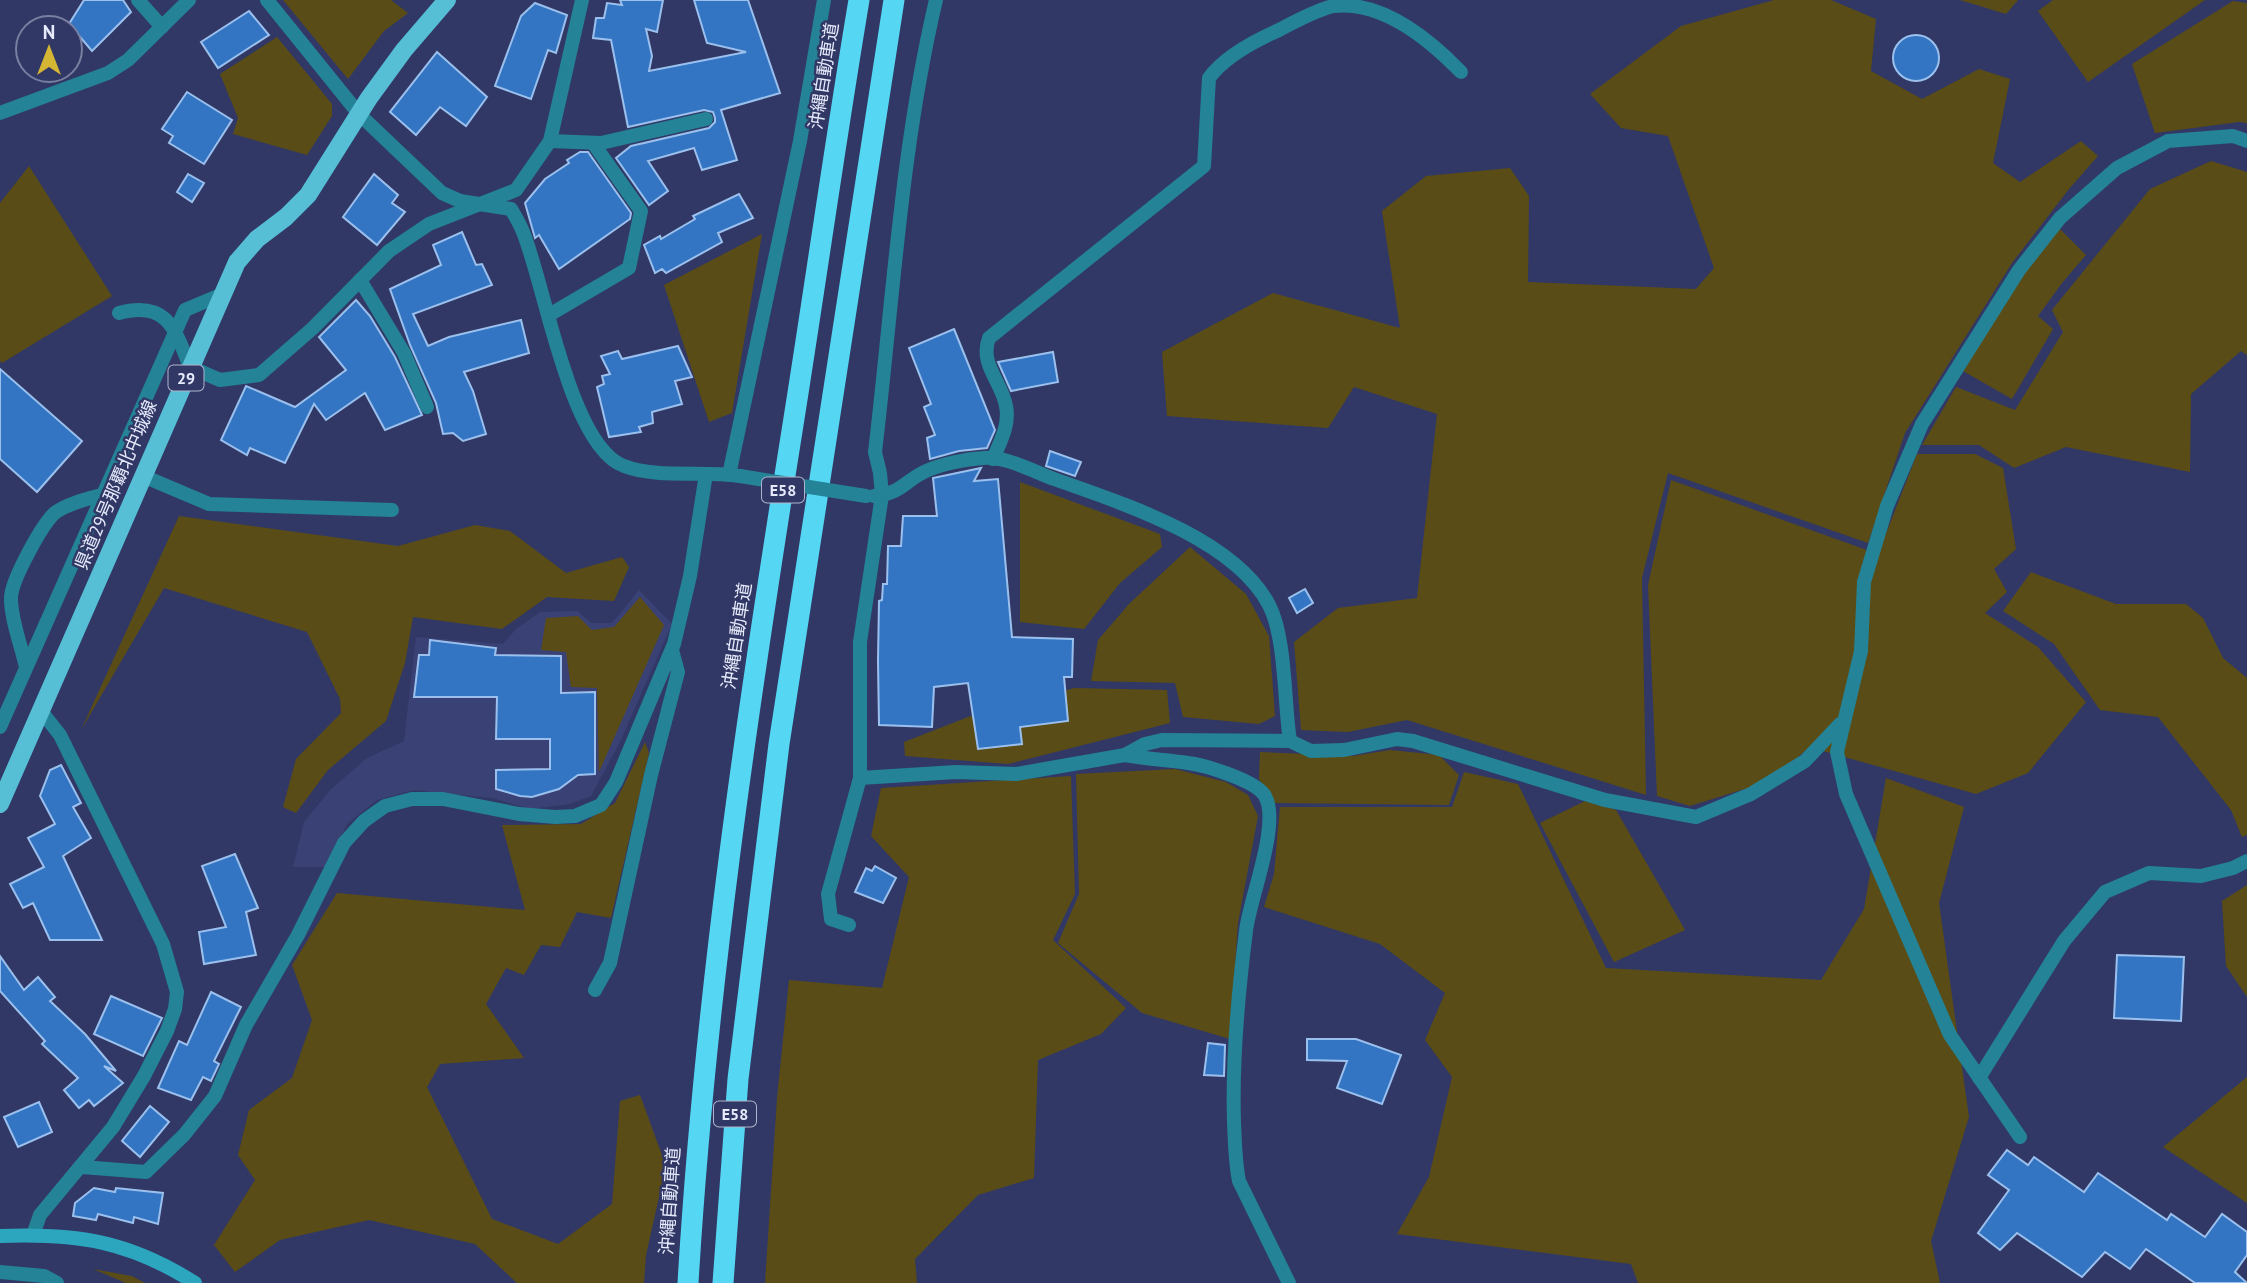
<svg xmlns="http://www.w3.org/2000/svg" width="2247" height="1283" font-family="'PT Sans','Noto Sans JP',sans-serif">
<rect width="100%" height="100%" fill="#313865"/>
<!-- built -->
<polygon fill="#3a4275" points="639,590 672,624 619,744 591,796 570,804 531,809 491,798 414,790 377,800 348,823 325,867 293,867 304,822 331,789 367,758 404,741 416,637 503,644 516,629 540,612 578,611 591,623 612,623"/>
<!-- green -->
<g fill="#5a4c16">
<polygon points="283,0 391,0 408,13 384,31 348,79"/>
<polygon points="1774,0 1831,0 1876,19 1871,71 1922,99 1979,69 2010,79 1993,163 2020,182 2081,141 2098,156 2069,189 2012,263 1905,433 1868,543 1668,473 1642,578 1646,795 1407,720 1348,732 1301,730 1294,642 1338,608 1417,598 1437,414 1354,387 1328,428 1167,416 1162,352 1273,293 1400,328 1382,211 1426,176 1510,168 1529,196 1528,282 1696,289 1714,268 1668,136 1621,128 1590,94 1681,26"/>
<polygon points="1960,0 2018,0 2006,14"/>
<polygon points="2053,0 2205,0 2088,82 2038,11"/>
<polygon points="2233,1 2247,3 2247,123 2239,122 2155,133 2132,64"/>
<polygon points="277,37 332,104 332,116 307,155 233,134 238,118 220,74"/>
<polygon points="2211,161 2247,172 2247,355 2241,351 2191,394 2190,472 2066,447 2014,468 1979,445 1922,445 1956,387 2015,410 2063,332 2052,310 2150,189"/>
<polygon points="29,166 112,296 2,363 0,361 0,203"/>
<polygon points="2059,228 2086,255 2062,283 2038,316 2053,329 2012,399 1963,371 2025,270"/>
<polygon points="762,234 732,413 709,422 664,285"/>
<polygon points="1917,454 1975,454 2003,468 2016,549 1994,569 2007,592 1985,613 2038,647 2086,702 2028,773 1976,794 1809,747 1797,758 1751,787 1690,806 1657,796 1648,585 1671,480 1878,554"/>
<polygon points="1020,482 1160,534 1162,547 1120,583 1084,629 1020,622"/>
<polygon points="179,516 398,546 475,525 510,531 566,573 622,557 629,567 614,601 547,597 502,629 413,617 405,663 386,721 328,770 296,813 283,807 296,759 341,713 340,699 307,632 164,588 81,730"/>
<polygon points="1190,547 1246,594 1269,636 1275,716 1259,724 1183,717 1175,683 1091,681 1098,640 1129,604"/>
<polygon points="2031,572 2116,604 2186,604 2203,618 2223,658 2247,678 2247,835 2242,837 2231,810 2158,717 2100,710 2054,644 2003,611"/>
<polygon points="640,597 664,625 599,772 597,688 571,687 566,652 541,650 546,618 578,616 592,630 614,627"/>
<polygon points="1074,688 1167,690 1170,723 1008,764 905,756 904,742 968,717"/>
<polygon points="645,742 649,753 611,918 577,912 560,947 541,945 524,975 506,968 486,1004 524,1058 440,1064 427,1087 492,1219 558,1244 612,1204 620,1101 640,1095 666,1166 646,1255 644,1283 517,1283 475,1244 369,1220 280,1240 235,1272 214,1245 255,1180 238,1155 249,1110 292,1078 312,1020 292,965 337,893 525,910 502,825 581,824 615,803"/>
<polygon points="1390,750 1439,755 1459,775 1449,805 1273,803 1259,779 1260,752 1353,756"/>
<polygon points="1175,769 1226,782 1248,795 1258,816 1238,923 1230,1039 1142,1013 1058,943 1079,894 1076,774"/>
<polygon points="1464,772 1518,784 1606,968 1821,980 1864,909 1886,778 1964,807 1939,903 1969,1117 1931,1241 1940,1283 1638,1283 1631,1264 1397,1234 1429,1177 1452,1077 1425,1040 1445,993 1380,944 1264,907 1274,874 1280,807 1452,807"/>
<polygon points="1071,776 1075,894 1053,940 1126,1008 1101,1034 1038,1060 1034,1178 978,1195 915,1259 917,1283 765,1283 777,1098 789,980 882,988 909,877 871,836 881,788"/>
<polygon points="1585,801 1616,810 1685,930 1614,962 1540,823"/>
<polygon points="2247,885 2247,997 2226,966 2222,901"/>
<polygon points="2247,1077 2247,1203 2163,1147"/>
<polygon points="93,1269 132,1276 145,1283 126,1283"/>
</g>
<!-- building -->
<g fill="#3375c2" stroke="#9bc0ee" stroke-width="2">
<polygon points="84,0 123,0 131,12 92,51 69,24"/>
<polygon points="620,0 663,0 657,32 646,29 652,56 649,71 746,52 707,43 694,0 748,0 780,93 721,110 737,160 702,170 694,148 648,161 668,191 649,205 616,158 631,146 709,128 715,122 715,118 713,112 704,110 628,127 611,40 593,38 596,18 604,18 607,3 622,5"/>
<polygon points="535,3 567,15 556,53 548,50 531,99 495,86 521,16"/>
<polygon points="249,11 269,35 218,68 201,42"/>
<circle cx="1916" cy="58" r="23"/>
<polygon points="437,52 487,97 466,126 440,107 416,135 390,112"/>
<polygon points="187,92 232,120 204,164 169,143 173,136 162,129"/>
<polygon points="580,152 588,152 631,213 630,219 559,269 539,235 535,238 525,203 545,179 569,163 567,160"/>
<polygon points="188,174 204,183 192,202 177,192"/>
<polygon points="374,174 398,195 392,203 405,212 377,245 343,217"/>
<polygon points="739,194 753,218 718,233 722,242 666,273 662,269 655,273 644,245 660,236 661,239 695,219 693,216"/>
<polygon points="462,232 476,265 482,264 492,285 413,314 428,346 449,337 521,320 529,353 464,372 473,391 486,434 463,441 453,433 443,434 436,403 410,345 390,289 441,265 433,245"/>
<polygon points="356,300 370,316 395,357 422,415 385,430 365,393 326,420 314,404 285,463 250,448 247,455 221,440 246,386 295,407 346,370 319,337"/>
<polygon points="954,329 995,430 987,448 959,451 930,459 927,438 935,435 924,407 931,404 909,348"/>
<polygon points="678,346 692,377 675,381 682,404 652,412 653,423 639,427 641,432 609,437 597,387 604,384 602,376 610,374 601,356 618,351 622,359"/>
<polygon points="1053,352 1058,382 1011,391 998,362"/>
<polygon points="0,369 82,441 37,492 0,459"/>
<polygon points="1050,451 1081,462 1075,476 1046,466"/>
<polygon points="981,468 974,481 998,479 1012,637 1073,639 1072,677 1064,677 1068,721 1020,727 1022,744 978,749 968,683 934,687 932,727 879,725 878,661 879,601 882,600 883,584 887,584 888,546 901,546 903,516 937,516 933,478"/>
<polygon points="1305,589 1313,603 1297,613 1289,598"/>
<polygon points="430,640 496,648 495,655 561,656 561,693 595,692 595,774 578,775 559,789 532,797 520,796 496,789 496,770 550,769 550,739 496,739 497,697 414,697 419,655 429,655"/>
<polygon points="61,765 81,803 73,807 91,838 63,856 102,940 50,940 33,903 23,908 10,884 44,867 28,838 55,824 40,796 50,770"/>
<polygon points="235,854 258,908 246,912 256,955 204,964 199,932 226,927 202,866"/>
<polygon points="875,866 896,878 883,903 855,892 866,868 872,871"/>
<polygon points="2117,955 2184,957 2181,1021 2114,1018"/>
<polygon points="0,956 24,990 38,977 55,997 50,1001 85,1034 116,1071 104,1066 123,1083 94,1106 89,1100 79,1108 64,1090 78,1078 42,1044 45,1041 0,991"/>
<polygon points="211,992 241,1007 214,1061 219,1064 211,1081 203,1077 191,1100 158,1088 179,1041 187,1045"/>
<polygon points="111,996 162,1018 143,1056 94,1034"/>
<polygon points="1307,1039 1356,1039 1401,1055 1382,1104 1337,1088 1347,1061 1307,1060"/>
<polygon points="1208,1043 1225,1045 1224,1076 1204,1075"/>
<polygon points="39,1102 52,1132 18,1147 4,1117"/>
<polygon points="150,1106 169,1122 140,1157 122,1141"/>
<polygon points="2007,1150 2028,1165 2034,1157 2084,1192 2098,1173 2167,1220 2171,1214 2205,1237 2222,1214 2247,1232 2247,1255 2235,1272 2247,1283 2195,1283 2146,1249 2130,1269 2105,1252 2082,1277 2017,1233 2000,1250 1978,1233 2009,1190 1988,1175"/>
<polygon points="94,1188 115,1192 116,1188 163,1193 158,1224 134,1217 133,1223 98,1214 96,1220 73,1216 75,1203"/>
</g>
<g fill="none" stroke-linecap="round" stroke-linejoin="round">
<!-- minor -->
<g stroke="#248396" stroke-width="14">
<polyline points="138,0 162,27"/>
<path d="M 267,0 L 359,114 L 442,193 L 460,201 L 511,209 C 515,216 520,224 523,232 C 545,285 570,447 624,466 C 658,479 704,470 740,476"/>
<polyline points="0,113 108,73 128,60 189,0"/>
<polyline points="550,141 601,143 706,119"/>
<polyline points="360,280 404,353 427,407"/>
<path d="M 119,313 C 167,300 175,329 190,367 L 220,380 L 259,375 L 313,328 L 389,251 L 429,224 L 516,190 L 550,141 L 582,0"/>
<polyline points="549,315 629,268 641,211 593,143"/>
<path d="M 993,459 C 1000,442 1010,425 1006,406 C 1002,382 979,364 989,338 L 1204,166 L 1209,78 C 1225,56 1254,41 1279,30 C 1296,21 1314,11 1333,6 C 1383,0 1430,40 1461,72"/>
<polyline points="729,475 800,141 824,0"/>
<polyline points="143,476 209,504 392,510"/>
<path d="M 874,496 C 903,493 904,481 926,471 C 942,464 965,459 983,458 C 1006,456 1032,471 1054,479 C 1121,503 1234,538 1269,605 C 1286,637 1284,703 1290,741"/>
<path d="M 26,667 C 21,645 11,620 11,598 C 11,581 43,522 56,512 C 69,503 87,499 102,495"/>
<polyline points="0,727 185,310 223,294"/>
<path d="M 1125,755 C 1146,759 1167,760 1188,763 C 1205,765 1257,781 1265,796 C 1281,824 1249,900 1246,931 C 1238,994 1232,1059 1234,1122 C 1235,1142 1235,1161 1239,1181 L 1289,1283"/>
<polyline points="860,778 956,772 1016,774 1125,755 1145,744 1162,740 1290,741 1311,751 1344,750 1397,739 1413,741 1605,800 1696,817 1751,794 1805,761 1840,724"/>
<path d="M 849,925 L 831,919 L 828,894 L 860,778 L 860,642 L 882,495 L 880,473 L 875,452 C 893,301 901,148 936,0"/>
<polyline points="595,990 610,963 651,775 678,672 672,650"/>
<polyline points="1979,1078 2064,941 2105,892 2149,873 2201,876 2233,868 2247,861"/>
<polyline points="2020,1137 1950,1035 1846,794 1837,752 1861,651 1864,582 1887,506 1922,424 2019,270 2060,218 2117,168 2168,141 2233,136 2247,141"/>
<polyline points="82,1167 146,1172 184,1135 215,1096 246,1025 298,935 344,843 364,821 385,806 412,799 443,799 519,814 555,817 575,816 601,805 616,782 674,644 690,576 706,474"/>
<polyline points="33,1235 40,1215 113,1127 144,1076 167,1031 175,1009 177,992 163,944 60,735 41,711"/>
<polyline points="0,1272 44,1276 57,1283"/>
</g>
<!-- secondary -->
<path stroke="#2ca6be" stroke-width="14" d="M 0,1236 C 77,1233 129,1241 195,1283"/>
<!-- primary -->
<polyline stroke="#56bed5" stroke-width="18" points="0,804 237,262 257,239 286,217 308,195 369,98 404,50 447,0"/>
<!-- motorway -->
<g stroke="#55d7f3" stroke-width="21">
<path d="M 688,1283 C 705,997 747,714 792,431 C 815,287 835,143 859,0"/>
<polyline points="723,1283 738,1079 779,744 894,0"/>
</g>
<!-- minor-bridge -->
<polyline stroke="#248396" stroke-width="14" points="740,476 866,496"/>
</g>
<g text-anchor="middle" stroke-width="5" stroke-linejoin="round" paint-order="stroke">
<!-- shield labels -->
<g fill="#313865" stroke="#b0b5ce" stroke-width="2">
<rect x="168.5" y="365.5" width="35" height="25" rx="5"/>
<rect x="762" y="477.5" width="42" height="25" rx="5"/>
<rect x="714" y="1101.5" width="42" height="25" rx="5"/>
</g>
<g font-size="16" font-weight="bold" fill="#e6eafb">
<text x="186" y="384">29</text>
<text x="783" y="496">E58</text>
<text x="735" y="1120">E58</text>
</g>
<!-- street labels -->
<g font-size="18" fill="#e6eafb" stroke="#313865">
<text transform="translate(824 76) rotate(-81)" y="6">沖縄自動車道</text>
<text transform="translate(116 485) rotate(-67)" y="6">県道29号那覇北中城線</text>
<text transform="translate(737 636) rotate(-81)" y="6">沖縄自動車道</text>
<text transform="translate(670 1201) rotate(-86)" y="6">沖縄自動車道</text>
</g>
</g>
<!-- north arrow -->
<g transform="translate(49 49)"><circle r="33" fill="#313865" stroke="#797fa1" stroke-width="2"/>
<path d="M0-5L12 26L0 18L-12 26Z" fill="#d5b534"/>
<text y="-10" font-size="19" font-weight="bold" text-anchor="middle" fill="#e6eafb">N</text>
</g>
</svg>
